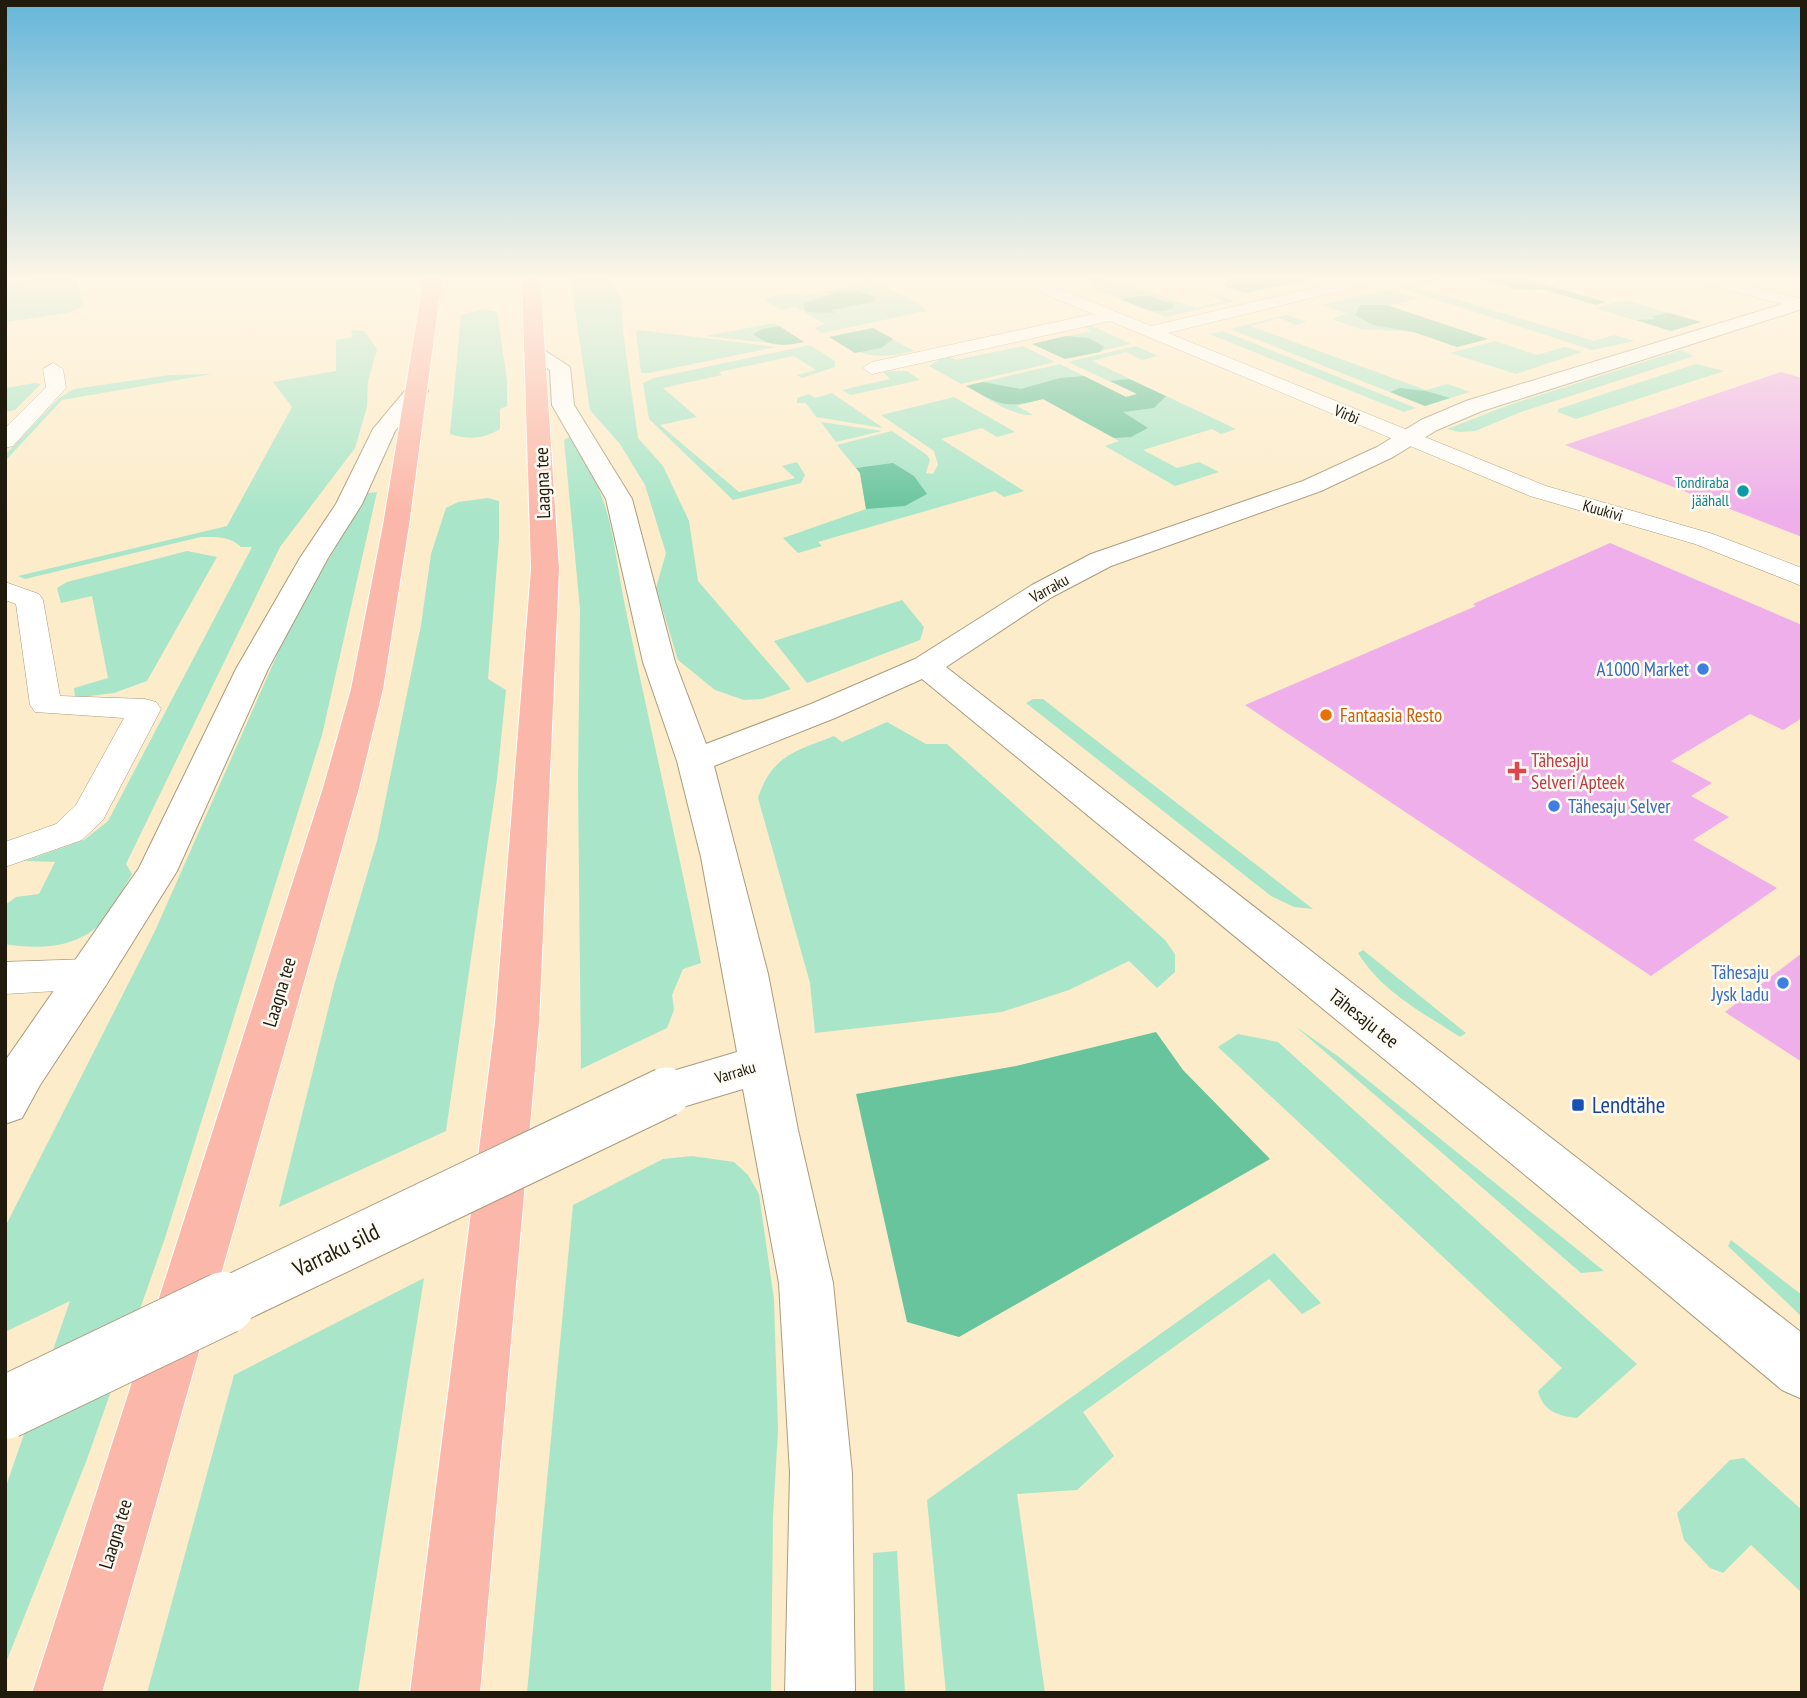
<svg xmlns="http://www.w3.org/2000/svg" width="1807" height="1698" font-family="'PT Sans Narrow',sans-serif">
<rect width="100%" height="100%" fill="#fcecca"/>
<!-- green -->
<g fill="#a9e6c9">
<polygon points="47,277 75,277 84,306 68,313 5,322 5,283"/>
<polygon points="570,277 607,277 621,297 623,332 638,438 663,466 689,521 698,581 791,689 762,699 744,700 715,690 678,660 656,588 666,553 645,485 620,444 590,410"/>
<polygon points="1083,277 1100,277 1118,284 1123,283 1196,308 1224,301 1212,296 1219,295 1232,300 1232,302 1165,317 1095,289"/>
<polygon points="868,278 923,306 926,311 822,333 814,328 825,324 795,307 782,310 767,302 766,298 794,292 802,296 866,284 861,280"/>
<polygon points="1434,278 1460,281 1451,283 1439,280 1414,286 1594,341 1614,335 1635,341 1592,350 1398,287"/>
<polygon points="1389,289 1418,298 1388,306 1488,339 1457,347 1414,332 1360,329 1334,320 1333,318 1347,314 1322,305"/>
<polygon points="1625,300 1701,322 1671,331 1595,308"/>
<path d="M 483,309 L 497,312 L 507,380 L 507,406 L 500,409 L 500,429 C 484,439 468,440 450,434 L 461,315 Z"/>
<polygon points="1287,315 1307,322 1296,325 1279,318 1250,326 1426,390 1448,384 1470,392 1425,406 1230,329"/>
<polygon points="774,323 804,342 787,345 706,336"/>
<polygon points="1088,324 1131,344 1065,359 1032,344 1091,331 1082,325"/>
<path d="M 873,328 L 914,351 C 875,360 863,357 829,337 Z"/>
<path d="M 351,330 L 364,331 L 377,349 L 368,381 L 367,407 L 355,448 L 280,547 L 126,864 L 132,874 C 123,889 115,908 103,921 C 79,948 39,950 5,944 L 5,905 L 16,897 L 39,894 L 55,862 L 25,861 L 84,840 L 108,821 L 252,547 L 241,547 C 230,536 216,537 201,537 L 25,579 L 18,576 L 227,526 L 292,407 L 273,382 L 336,371 L 336,340 L 353,337 Z"/>
<polygon points="639,330 776,347 649,373 641,373 636,331"/>
<polygon points="1223,331 1416,408 1404,412 1209,334"/>
<polygon points="1495,341 1537,355 1565,347 1582,352 1516,374 1450,353"/>
<polygon points="810,345 835,361 835,367 802,378 797,375 816,370 794,356 719,372 722,375 663,388 697,417 660,425 739,492 795,478 782,466 797,462 805,475 801,483 733,500 649,419 643,383 654,378"/>
<polygon points="1023,346 1055,362 961,384 929,366 947,355 956,360"/>
<path d="M 1136,346 L 1158,356 L 1142,360 L 1126,352 L 1092,361 L 1236,429 L 1221,434 L 1212,429 L 1143,450 L 1177,468 L 1199,462 L 1219,472 L 1175,486 L 1105,446 L 1119,441 L 1043,399 L 1017,406 L 1033,415 C 1010,416 985,396 966,386 L 1060,364 L 1126,397 L 1137,394 L 1068,362 Z"/>
<polygon points="1681,350 1694,356 1521,412 1475,431 1459,432 1447,429 1509,405"/>
<polygon points="1696,364 1724,371 1576,419 1558,412 1558,409"/>
<polygon points="893,371 907,371 920,380 851,395 842,390 890,379 883,372"/>
<polygon points="212,374 62,400 5,461 5,455 59,398 74,389 170,375"/>
<polygon points="35,383 41,384 15,410 5,412 5,388"/>
<polygon points="832,393 883,428 816,417 806,403 797,403 797,398 809,394 815,398"/>
<polygon points="954,397 1015,432 997,437 982,428 941,439 1024,491 1004,497 995,491 818,542 822,546 798,553 783,538 866,509 860,473 837,445 892,431 927,455 930,460 926,473 933,474 938,465 934,451 881,415"/>
<polygon points="821,422 882,431 836,442"/>
<path d="M 569,437 C 615,498 612,545 627,616 C 651,732 678,847 701,963 L 683,969 L 672,995 L 674,1010 L 667,1028 L 581,1069 L 578,783 L 580,609 L 564,440 Z"/>
<polygon points="377,492 322,735 165,1238 86,1462 5,1665 5,1489 70,1301 5,1332 5,1227 155,931 292,621 368,493"/>
<polygon points="488,498 499,501 499,539 488,679 506,690 497,779 446,1131 279,1207 335,982 377,841 421,625 431,554 446,508 458,502"/>
<polygon points="187,551 217,557 147,681 114,693 75,698 74,688 108,678 92,596 61,603 57,588 67,582"/>
<polygon points="902,600 924,627 920,640 807,683 774,641"/>
<polygon points="1033,699 1043,699 1313,909 1294,907 1271,896 1026,703"/>
<path d="M 887,722 L 926,744 L 947,744 L 1165,940 L 1175,954 L 1175,972 L 1157,988 L 1129,961 L 1069,990 L 1002,1012 L 815,1033 L 810,983 L 758,798 C 772,755 796,751 834,736 L 842,742 Z"/>
<path d="M 1363,950 L 1466,1033 L 1460,1037 C 1422,1012 1383,993 1358,953 Z"/>
<polygon points="1295,1026 1339,1057 1604,1271 1581,1273"/>
<path d="M 1238,1034 L 1278,1042 L 1637,1364 L 1577,1418 C 1558,1416 1543,1411 1538,1391 L 1562,1368 L 1218,1047 Z"/>
<polygon points="692,1156 734,1162 748,1175 759,1194 774,1299 778,1430 773,1517 771,1693 527,1693 573,1205 663,1159"/>
<polygon points="1731,1240 1802,1295 1802,1317 1728,1246"/>
<polygon points="1274,1253 1321,1303 1302,1314 1269,1279 1083,1412 1114,1456 1077,1490 1017,1494 1045,1693 946,1693 927,1500"/>
<polygon points="424,1278 358,1693 147,1693 234,1375"/>
<polygon points="1744,1458 1802,1510 1802,1593 1751,1545 1723,1573 1710,1568 1684,1540 1677,1513 1730,1460"/>
<polygon points="897,1551 905,1693 873,1693 873,1553"/>
</g>
<!-- forest -->
<g fill="#67c49d">
<polygon points="1234,277 1320,277 1245,293 1224,286 1226,280"/>
<polygon points="1475,277 1519,277 1606,302 1596,305 1544,290 1516,289"/>
<polygon points="855,291 877,297 873,302 831,310 835,313 806,312 803,304 837,292"/>
<path d="M 1148,296 L 1173,304 L 1173,308 C 1156,316 1138,306 1122,300 L 1129,297 Z"/>
<polygon points="1360,305 1387,305 1488,339 1457,347 1414,332 1373,325 1355,315"/>
<polygon points="1669,313 1701,322 1671,331 1636,320 1655,319 1652,316"/>
<path d="M 779,326 L 804,342 C 785,346 769,347 753,334 L 763,329 Z"/>
<polygon points="873,328 893,339 881,348 855,353 829,337"/>
<polygon points="1066,336 1089,338 1104,347 1100,352 1065,359 1032,344"/>
<path d="M 1084,376 L 1126,397 L 1137,394 L 1110,381 L 1129,379 L 1166,396 L 1154,408 L 1123,412 L 1148,428 L 1131,437 L 1114,438 L 1043,399 C 1003,409 1001,405 966,386 L 983,382 L 1021,389 L 1060,378 Z"/>
<polygon points="1400,388 1426,391 1450,398 1425,406 1390,392"/>
<polygon points="893,463 914,476 927,494 905,506 866,509 860,473 856,468"/>
<polygon points="1156,1032 1183,1070 1270,1159 959,1337 907,1322 856,1094 1016,1066"/>
</g>
<!-- building -->
<g fill="#eeafeb">
<polygon points="1781,372 1802,378 1802,537 1565,445"/>
<polygon points="1610,543 1802,625 1802,718 1783,730 1750,714 1671,761 1712,783 1691,796 1729,817 1693,840 1777,888 1651,976 1245,705 1476,606 1473,604"/>
<polygon points="1802,953 1802,1062 1725,1012"/>
</g>
<g fill="none" stroke-linecap="round" stroke-linejoin="round">
<defs>
<g id="minor">
<polygon points="1009,277 1031,277 1151,326 1359,277 1387,277 1385,280 1168,333 1546,486 1713,534 1802,568 1802,586 1695,544 1530,496 1110,321 872,374 862,368 872,362 1093,314 1011,280"/>
<polygon points="1687,277 1713,277 1802,299 1802,309 1689,280"/>
<polygon points="53,363 63,369 66,388 13,446 5,448 5,428 46,387 43,369"/>
<polygon points="5,582 39,594 43,600 60,696 145,699 156,702 161,709 103,820 82,840 5,867 5,842 56,824 76,805 124,718 35,712 30,705 16,604 5,600"/>
<polygon points="91,959 106,963 112,974 106,985 91,989 5,994 5,962"/>
</g>
<g id="tertiary">
<polygon points="1802,298 1802,309 1482,411 1437,430 1393,457 1321,491 1111,566 1052,597 946,667 1802,1333 1802,1399 1782,1390 1536,1184 922,679 835,718 714,766 768,974 798,1130 833,1283 852,1473 855,1693 785,1693 790,1473 779,1283 743,1089 666,1112 649,1106 642,1092 649,1078 737,1052 701,857 677,761 643,662 606,499 552,405 550,370 527,354 530,350 544,350 570,367 574,405 632,499 675,662 706,744 811,704 915,659 1032,585 1091,554 1303,481 1377,447 1421,420 1466,401"/>
<polygon points="417,385 425,386 428,391 395,431 362,504 328,558 268,669 177,871 106,985 40,1085 22,1118 5,1124 5,1061 139,868 236,669 300,558 336,504 373,429 409,386"/>
</g>
<g id="primary">
<polygon points="424,277 442,277 409,525 383,689 359,788 102,1693 32,1693 323,788 351,689 383,525"/>
<polygon points="522,277 540,277 559,569 539,1023 480,1693 410,1693 495,1023 531,569"/>
</g>
</defs>
<!-- minor casing -->
<use href="#minor" stroke="#aa9b7b" stroke-width="1"/>
<!-- tertiary casing -->
<use href="#tertiary" stroke="#aa9b7b" stroke-width="2"/>
<!-- primary casing -->
<use href="#primary" stroke="#fff" stroke-width="2"/>
<!-- minor -->
<use href="#minor" fill="#fff" fill-rule="evenodd"/>
<!-- tertiary -->
<use href="#tertiary" fill="#fff" fill-rule="evenodd"/>
<!-- primary -->
<use href="#primary" fill="#fbb7a9" fill-rule="evenodd"/>
<defs>
<polyline id="tertiary-bridge-far1" points="221,1305 666,1092"/>
<polyline id="tertiary-bridge" points="5,1408 224,1303"/>
</defs>
<!-- tertiary-bridge-far1 casing -->
<use href="#tertiary-bridge-far1" stroke="#aa9b7b" stroke-width="51" stroke-linecap="butt"/>
<!-- tertiary-bridge casing -->
<use href="#tertiary-bridge" stroke="#aa9b7b" stroke-width="64" stroke-linecap="butt"/>
<!-- tertiary-bridge-far1 -->
<use href="#tertiary-bridge-far1" stroke="#fff" stroke-width="49"/>
<!-- tertiary-bridge -->
<use href="#tertiary-bridge" stroke="#fff" stroke-width="62"/>
</g>
<!-- sky -->
<linearGradient id="sky" x2="0" y2="1"><stop stop-color="#64b6da"/><stop offset="0.54" stop-color="#fef6e7"/><stop offset="1" stop-color="#fef6e7" stop-opacity="0"/></linearGradient>
<rect width="1807" height="514" fill="url(#sky)"/>
<!-- markers -->
<circle fill="#0f9aa8" stroke="#fefbf4" stroke-width="2.5" cx="1743" cy="491" r="7"/>
<g fill="#3f7fe0" stroke="#fefbf4" stroke-width="2.5">
<circle cx="1703" cy="669" r="7"/>
<circle cx="1554" cy="806" r="7"/>
<circle cx="1783" cy="983" r="7"/>
</g>
<circle fill="#e8710a" stroke="#fefbf4" stroke-width="2.5" cx="1326" cy="715" r="7"/>
<path fill="#e0444e" stroke="#fefbf4" stroke-width="2.5" d="M1513.5 760.5h7v7h7v7h-7v7h-7v-7h-7v-7h7z"/>
<rect fill="#1a4fb4" stroke="#fefbf4" stroke-width="2.5" x="1571" y="1098" width="14" height="14" rx="3.5"/>
<g text-anchor="middle" stroke-width="5" stroke-linejoin="round" paint-order="stroke">
<!-- far-street labels -->
<g font-size="16" fill="#211b0e" stroke="#fefbf4">
<text transform="translate(1347 414) rotate(23)" y="6">Virbi</text>
<text transform="translate(1603 510) rotate(16)" y="6">Kuukivi</text>
<text transform="translate(1049 588) rotate(-29)" y="6">Varraku</text>
<text transform="translate(735 1072) rotate(-17)" y="6">Varraku</text>
</g>
<!-- far-culture labels -->
<g font-size="16" fill="#0d838f" stroke="#fefbf4" text-anchor="end">
<text x="1729" y="488">Tondiraba<tspan x="1729" dy="18">jäähall</tspan></text>
</g>
<!-- street labels -->
<g font-size="19" fill="#211b0e" stroke="#fefbf4">
<text transform="translate(542 483) rotate(-92)" y="7">Laagna tee</text>
<text transform="translate(279 992) rotate(-73)" y="7">Laagna tee</text>
<text transform="translate(1364 1018) rotate(38)" y="7">Tähesaju tee</text>
<text transform="translate(115 1534) rotate(-73)" y="7">Laagna tee</text>
</g>
<!-- shop labels -->
<g font-size="19" fill="#366cbe" stroke="#fefbf4" text-anchor="end">
<text x="1689" y="676">A1000 Market</text>
<text x="1568" y="813" text-anchor="start">Tähesaju Selver</text>
<text x="1769" y="979">Tähesaju<tspan x="1769" dy="22">Jysk ladu</tspan></text>
</g>
<!-- food labels -->
<g font-size="19" fill="#c56008" stroke="#fefbf4" text-anchor="start">
<text x="1340" y="722">Fantaasia Resto</text>
</g>
<!-- health labels -->
<g font-size="19" fill="#be3a42" stroke="#fefbf4" text-anchor="start">
<text x="1531" y="767">Tähesaju<tspan x="1531" dy="22">Selveri Apteek</tspan></text>
</g>
<!-- near-transit labels -->
<g font-size="23" fill="#164399" stroke="#fefbf4" text-anchor="start">
<text x="1592" y="1113">Lendtähe</text>
</g>
<!-- near-street labels -->
<g font-size="23" fill="#211b0e" stroke="#fefbf4">
<text transform="translate(336 1250) rotate(-26)" y="8">Varraku sild</text>
</g>
</g>
<!-- border -->
<rect width="1807" height="1698" fill="none" stroke="#211b0e" stroke-width="14"/>
</svg>
